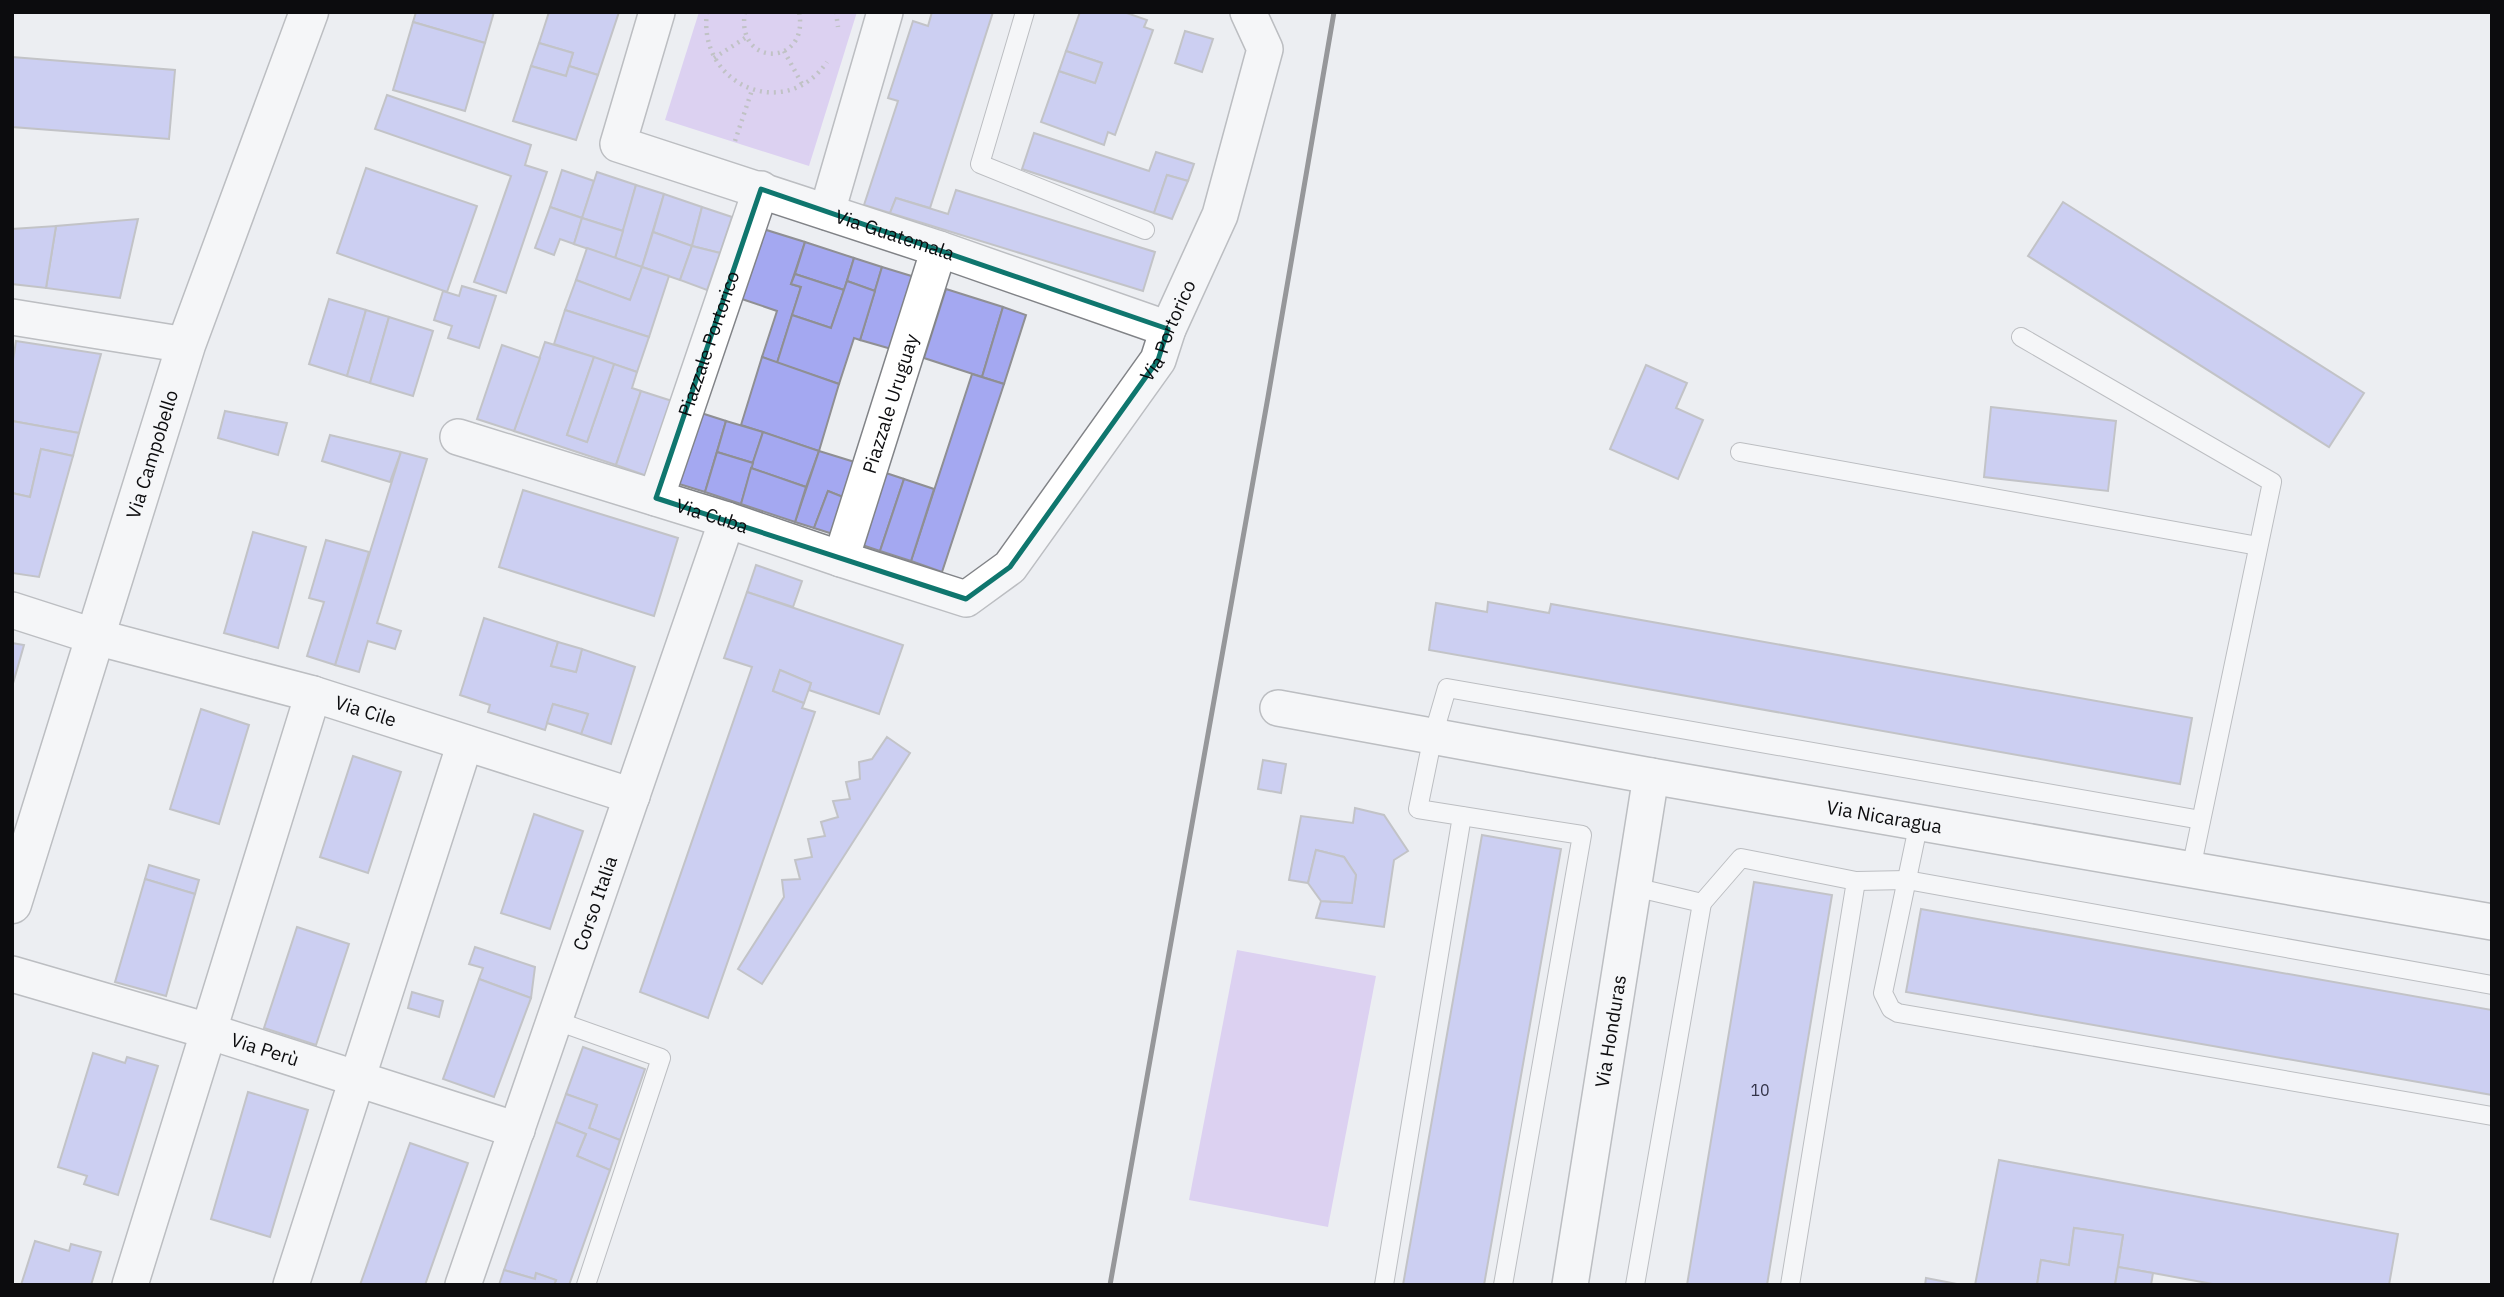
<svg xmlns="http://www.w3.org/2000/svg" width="2504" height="1297" font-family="'IBM Plex Sans',sans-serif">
<rect width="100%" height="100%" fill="#eceef2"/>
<!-- green -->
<g fill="#c8aeef">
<polygon points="699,12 857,12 809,166 665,120"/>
<polygon points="1237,950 1376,976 1328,1227 1189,1200"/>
</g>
<!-- building -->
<g fill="#a4a8f1" stroke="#8f8f93" stroke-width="2">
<polygon points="416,12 494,12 485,43 413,22"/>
<polygon points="549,12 619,12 598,75 569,66 573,53 539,43"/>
<polygon points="932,12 993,12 930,208 896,198 890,213 864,205 898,101 888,98 913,21 928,26"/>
<polygon points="1080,12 1124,12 1147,20 1144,27 1153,30 1115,135 1108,132 1104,145 1041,122 1059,71 1095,83 1102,63 1066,51"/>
<polygon points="413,22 485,43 465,111 393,90"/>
<polygon points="1185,31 1213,39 1202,72 1175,63"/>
<polygon points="539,43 573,53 566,76 531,66"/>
<polygon points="1066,51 1102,63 1095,83 1059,71"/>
<polygon points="12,57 175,70 169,139 12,127"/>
<polygon points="531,66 566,76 569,66 598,75 576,140 513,121"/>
<polygon points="387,95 531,145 525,165 547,172 506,293 474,282 511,176 375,129"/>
<polygon points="1034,133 1149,171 1156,152 1194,164 1188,181 1167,175 1154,213 1022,169"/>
<polygon points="366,168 477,206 447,292 337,253"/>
<polygon points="562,170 594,181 582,218 550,207"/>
<polygon points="597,172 636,185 623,231 582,218"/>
<polygon points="1167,175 1188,181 1172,219 1154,213"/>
<polygon points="636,185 664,194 642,267 615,258"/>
<polygon points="956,190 1155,252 1143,291 890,213 896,198 948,214"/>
<polygon points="664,194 702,207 692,246 653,232"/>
<polygon points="2063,202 2364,393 2329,447 2028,256"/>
<polygon points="550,207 582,218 574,244 560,239 554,255 535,248"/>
<polygon points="702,207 732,217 720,253 692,246"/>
<polygon points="582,218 623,231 615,258 574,244"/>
<polygon points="138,219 120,298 46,288 56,226"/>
<polygon points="56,226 46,288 12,284 12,229"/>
<polygon points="760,228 805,242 791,284 801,287 777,363 762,357 777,311 739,298"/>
<polygon points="653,232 692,246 680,280 642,267"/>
<polygon points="805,242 854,258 844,290 795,274"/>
<polygon points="692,246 720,253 707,290 680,280"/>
<polygon points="587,248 642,267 630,300 576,280"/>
<polygon points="854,258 882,267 875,291 847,281"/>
<polygon points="642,267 669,276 649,337 565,310 576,280 630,300"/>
<polygon points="882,267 918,278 895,350 860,340"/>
<polygon points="795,274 844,290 831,328 792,315 801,287 791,284"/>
<polygon points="847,281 875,291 860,340 854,338 839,384 777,363 792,315 831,328"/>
<polygon points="462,286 496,296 479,348 448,338 452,326 434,320 443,291 459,296"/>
<polygon points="946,289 1003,307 982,377 924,358"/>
<polygon points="329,299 366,310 347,376 309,364"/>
<polygon points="1003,307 1026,315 1004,384 982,377"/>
<polygon points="366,310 389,317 370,383 347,376"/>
<polygon points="565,310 649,337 637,372 554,344"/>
<polygon points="389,317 433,331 413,396 370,383"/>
<polygon points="16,341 101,354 79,433 12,421 12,367"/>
<polygon points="545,342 594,357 567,435 587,442 614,364 637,372 632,388 641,391 616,465 514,431"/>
<polygon points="502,345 540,358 514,431 477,419"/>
<polygon points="594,357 614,364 587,442 567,435"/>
<polygon points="762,357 839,384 819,451 741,425"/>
<polygon points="1646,365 1687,383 1676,408 1703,420 1678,479 1610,449"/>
<polygon points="972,374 1004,384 942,572 911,561"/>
<polygon points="641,391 672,401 647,476 616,465"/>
<polygon points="1991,407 2116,421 2108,491 1984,477"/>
<polygon points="225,411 287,423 278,455 218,438"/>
<polygon points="698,412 726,421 705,492 676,483"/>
<polygon points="12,421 79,433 73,456 41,449 30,497 12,493"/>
<polygon points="726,421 763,432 753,463 717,452"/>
<polygon points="763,432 819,451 806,487 751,468"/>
<polygon points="330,435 401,452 390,482 322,461"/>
<polygon points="41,449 73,456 39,577 12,573 12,493 30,497"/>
<polygon points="819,451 861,464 848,499 828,491 814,528 795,522"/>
<polygon points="401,452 427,459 377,623 401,631 395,649 368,641 359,672 335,665"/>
<polygon points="717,452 753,463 741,504 705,492"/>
<polygon points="751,468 806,487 795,522 741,504"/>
<polygon points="886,473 904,479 880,551 862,545"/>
<polygon points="904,479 934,489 911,561 880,551"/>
<polygon points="523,490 678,538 654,616 499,567"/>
<polygon points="828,491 848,499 836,535 814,528"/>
<polygon points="253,532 306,547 278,648 224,633"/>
<polygon points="326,540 369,552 335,665 307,656 324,602 309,598"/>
<polygon points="756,565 802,581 793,607 747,592"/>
<polygon points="747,592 903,645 879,714 809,690 811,683 780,670 773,691 804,703 802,708 815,712 708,1018 640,992 752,667 724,658"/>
<polygon points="1488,602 1549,613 1551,604 2192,718 2180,784 1429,650 1436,603 1487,612"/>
<polygon points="484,618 558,642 551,666 576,672 582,649 635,667 611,744 581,734 588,714 553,704 545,730 488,712 490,705 460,695"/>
<polygon points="558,642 582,649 576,672 551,666"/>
<polygon points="12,643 24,645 12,687"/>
<polygon points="780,670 811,683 804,703 773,691"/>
<polygon points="553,704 588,714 581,734 547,723"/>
<polygon points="201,709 249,725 219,824 170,809"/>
<polygon points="887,737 910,753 762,984 738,969 784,897 782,880 800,879 795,860 812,857 808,839 825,836 821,822 838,817 833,801 850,799 846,782 860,779 859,762 872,759"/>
<polygon points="353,756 401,772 368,873 320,857"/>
<polygon points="1263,760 1286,764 1281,793 1258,789"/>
<polygon points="1355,808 1384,815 1408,851 1394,860 1384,927 1316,918 1321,901 1352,903 1356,875 1344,857 1316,850 1308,883 1289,880 1301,816 1353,823"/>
<polygon points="534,814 583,831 550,929 501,913"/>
<polygon points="1482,835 1561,849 1484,1285 1403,1285"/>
<polygon points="1316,850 1344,857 1356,875 1352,903 1321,901 1308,883"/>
<polygon points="149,865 199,880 195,894 145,879"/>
<polygon points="145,879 195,894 166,996 115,982"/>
<polygon points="1754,882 1832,895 1767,1285 1687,1285"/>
<polygon points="1921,909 2492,1010 2492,1095 1906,992"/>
<polygon points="297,927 349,944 316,1045 264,1028"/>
<polygon points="475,947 535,967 531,998 479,979 483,968 469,964"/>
<polygon points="479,979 531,998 494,1097 443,1079"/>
<polygon points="412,992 443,1001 439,1017 408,1008"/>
<polygon points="583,1047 645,1069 620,1140 589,1128 597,1105 566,1094"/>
<polygon points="93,1053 125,1063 127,1057 158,1066 118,1195 84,1184 87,1176 58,1167"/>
<polygon points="248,1092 308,1110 270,1237 211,1219"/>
<polygon points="566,1094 597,1105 589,1128 620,1140 610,1170 577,1156 586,1134 556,1122"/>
<polygon points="556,1122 586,1134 577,1156 610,1170 569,1285 554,1285 556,1280 536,1273 535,1279 504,1270"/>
<polygon points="410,1143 468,1163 425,1285 360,1285"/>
<polygon points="1999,1160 2398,1234 2389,1285 2218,1285 2153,1273 2118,1267 2123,1235 2074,1228 2069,1265 2041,1260 2037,1285 1975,1285"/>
<polygon points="2074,1228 2123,1235 2115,1285 2037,1285 2041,1260 2069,1265"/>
<polygon points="35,1241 69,1251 71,1244 101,1252 91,1285 21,1285"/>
<polygon points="2118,1267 2153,1273 2151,1285 2115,1285"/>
<polygon points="504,1270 535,1279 536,1273 556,1280 554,1285 499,1285"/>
<polygon points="1926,1278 1962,1285 1925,1285"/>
</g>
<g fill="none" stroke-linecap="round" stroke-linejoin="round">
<defs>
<g id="lane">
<polyline points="1025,12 980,164 1145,230"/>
<polyline points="2021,337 2272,482 2191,869"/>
<polyline points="1740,452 2258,546"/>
<polyline points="1462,816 1582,835 1503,1285"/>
<polyline points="1919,822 1883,993 1891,1009 1898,1013 2492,1116"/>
<polyline points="1856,881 1907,880 2492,985"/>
<polyline points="1634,887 1702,903 1635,1285"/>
<polyline points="1702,903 1741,858 1856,881 1790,1285"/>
<polyline points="554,1020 661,1058 586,1285"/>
<polyline points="1384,1285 1462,816 1418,809 1433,736 1447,688 2201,820"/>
</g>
<g id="street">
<path id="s1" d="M 657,12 L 618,144 L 939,249 L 1168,329"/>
<polyline points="827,212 885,12"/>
<polyline points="12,317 186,345"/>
<path id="s2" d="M 458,437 L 727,520 L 841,559 L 966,599 L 1010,567 L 1158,360 L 1168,329 L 1220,215 L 1265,49 L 1248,12"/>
<path id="s3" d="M 656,498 L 761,189"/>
<path id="s4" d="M 841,559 L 939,249"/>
<path id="s5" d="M 12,610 L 96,637 L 313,694 L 632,796"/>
<path id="s6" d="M 1278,708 L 1651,776 L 2492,922"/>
<path id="s7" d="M 12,974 L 208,1031 L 517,1130"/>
<polyline points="130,1285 313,694"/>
<polyline points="291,1285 465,743"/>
<path id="s8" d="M 463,1285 L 727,520"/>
<path id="s9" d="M 1570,1285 L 1651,776"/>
</g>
<g id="secondary">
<path id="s10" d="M 12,904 L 186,345 L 309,12"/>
</g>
</defs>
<!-- lane casing -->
<use href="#lane" stroke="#818387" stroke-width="20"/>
<!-- street casing -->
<use href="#street" stroke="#818387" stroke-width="38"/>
<!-- secondary casing -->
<use href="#secondary" stroke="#818387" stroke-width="41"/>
<!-- path -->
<g stroke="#8b8c8f" stroke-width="4.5" stroke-dasharray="2 5" stroke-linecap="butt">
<path d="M 707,12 C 697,85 785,123 827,62"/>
<path d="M 745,12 C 735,68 810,67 799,12"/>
<polyline points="836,12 838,27"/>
<polyline points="784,51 802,84"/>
<polyline points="714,58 745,38"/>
<polyline points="735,141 752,90"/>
</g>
<!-- lane -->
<use href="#lane" stroke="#fff" stroke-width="18"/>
<!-- street -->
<use href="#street" stroke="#fff" stroke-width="35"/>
<!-- secondary -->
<use href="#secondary" stroke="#fff" stroke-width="38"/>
<!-- rail -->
<polyline stroke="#2d2d30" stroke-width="5" points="1110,1285 1268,397 1334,12"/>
</g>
<!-- marked area -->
<path d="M0 0H2504V1297H0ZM 761,189 L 1168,329 L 1158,360 L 1010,567 L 966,599 L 656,498 Z" fill="#eceef2" fill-opacity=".55" fill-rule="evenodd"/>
<path fill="none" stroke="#0f766e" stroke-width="5" stroke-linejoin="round" d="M 761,189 L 1168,329 L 1158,360 L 1010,567 L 966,599 L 656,498 Z"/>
<g text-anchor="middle" stroke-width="7" stroke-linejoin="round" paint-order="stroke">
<!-- number labels -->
<g font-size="16" fill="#323347">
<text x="1760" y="1096">10</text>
</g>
<!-- street labels -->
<g font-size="19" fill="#0c0c0e" stroke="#f9fcff">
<text dy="7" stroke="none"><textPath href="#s1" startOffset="429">Via Guatemala</textPath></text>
<text dy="7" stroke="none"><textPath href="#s2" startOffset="873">Via Portorico</textPath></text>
<text dy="7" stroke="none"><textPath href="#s3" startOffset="163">Piazzale Portorico</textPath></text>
<text dy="7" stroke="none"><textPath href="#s4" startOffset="163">Piazzale Uruguay</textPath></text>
<text dy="7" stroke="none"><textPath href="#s10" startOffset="471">Via Campobello</textPath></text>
<text dy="7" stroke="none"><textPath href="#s2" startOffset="266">Via Cuba</textPath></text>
<text dy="7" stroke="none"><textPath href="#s5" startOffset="368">Via Cile</textPath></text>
<text dy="7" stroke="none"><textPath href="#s6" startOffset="616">Via Nicaragua</textPath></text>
<text dy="7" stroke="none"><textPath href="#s8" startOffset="404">Corso Italia</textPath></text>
<text dy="7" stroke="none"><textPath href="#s9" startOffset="257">Via Honduras</textPath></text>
<text dy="7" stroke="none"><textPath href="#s7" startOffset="264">Via Perù</textPath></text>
</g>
</g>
<!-- border -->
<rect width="2504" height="1297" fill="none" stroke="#0c0c0e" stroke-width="28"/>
</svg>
